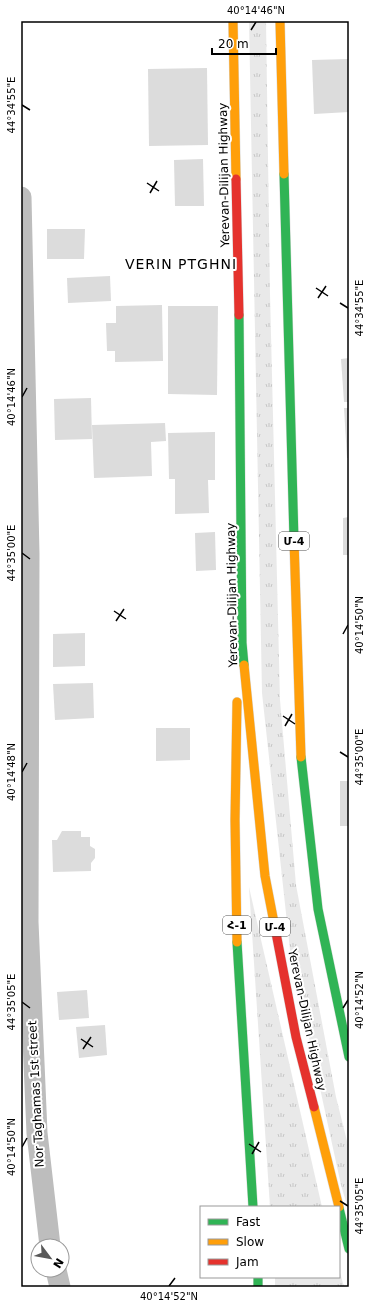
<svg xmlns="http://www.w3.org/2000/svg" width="370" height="1308" font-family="'DejaVu Sans',sans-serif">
<defs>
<pattern id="grass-tufts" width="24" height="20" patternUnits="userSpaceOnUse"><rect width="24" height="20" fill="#e9e9e9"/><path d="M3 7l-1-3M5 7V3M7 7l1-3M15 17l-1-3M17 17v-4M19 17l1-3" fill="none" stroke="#c6c6c6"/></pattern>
</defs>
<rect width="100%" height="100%" fill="#fff"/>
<!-- grass -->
<g fill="url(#grass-tufts)">
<polygon points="249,21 266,21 270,294 280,700 296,885 336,1097 349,1149 349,1212 341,1185 290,950 262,693"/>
<polygon points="249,887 322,1207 270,1207"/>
<polygon points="339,1269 344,1287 275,1287 275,1277 339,1277"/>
</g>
<!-- building -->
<g fill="#dcdcdc">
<polygon points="349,59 349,112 314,114 312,60"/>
<polygon points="207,68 208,145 149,146 148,69"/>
<polygon points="203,159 204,206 175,206 174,160"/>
<polygon points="47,229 85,229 84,259 47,259"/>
<polygon points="110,276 111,301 68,303 67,278"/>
<polygon points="162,305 163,361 115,362 115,351 107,351 106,323 116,323 116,306"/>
<polygon points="168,306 218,306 217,395 168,394"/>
<polygon points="349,358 349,402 344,402 341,359"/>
<polygon points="91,398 92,439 55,440 54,399"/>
<polygon points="344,408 349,408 349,458 347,458"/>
<polygon points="165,423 166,441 151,442 152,476 94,478 92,425"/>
<polygon points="215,432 215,480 208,480 209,513 175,514 175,479 169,479 168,433"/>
<polygon points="349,517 349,555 343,555 343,518"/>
<polygon points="215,532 216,570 196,571 195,533"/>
<polygon points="85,633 85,666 53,667 53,634"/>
<polygon points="93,683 94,718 55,720 53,684"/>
<polygon points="156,728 190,728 190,760 156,761"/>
<rect x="340" y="781" width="9" height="45"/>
<polygon points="62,831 81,831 81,837 90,837 90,846 95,849 95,858 91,863 91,871 53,872 52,840 57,840"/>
<polygon points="87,990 89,1018 59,1020 57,992"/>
<polygon points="105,1025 107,1055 79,1058 76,1027"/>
</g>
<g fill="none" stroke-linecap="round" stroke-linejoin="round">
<defs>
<g id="fast">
<polyline points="284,174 294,540"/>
<polyline points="239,315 242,643 244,665"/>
<polyline points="301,757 318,909 349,1057"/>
<polyline points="237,942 253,1207"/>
<polyline points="339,1208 349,1249"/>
<polyline points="258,1277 258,1287"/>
</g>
<g id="slow">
<polyline points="233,21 236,179"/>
<polyline points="280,21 284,174"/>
<polyline points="294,540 301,757"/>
<polyline points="244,665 265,876 276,933"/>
<polyline points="237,702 235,820 237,942"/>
<polyline points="314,1107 339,1207"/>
</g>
<g id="jam">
<polyline points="236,179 239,315"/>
<polyline points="276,933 296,1037 314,1107"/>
</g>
</defs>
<!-- fast casing -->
<use href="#fast" stroke="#dbdbdb" stroke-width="10"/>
<!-- slow casing -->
<use href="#slow" stroke="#dbdbdb" stroke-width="10"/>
<!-- jam casing -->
<use href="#jam" stroke="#dbdbdb" stroke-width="10"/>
<!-- street -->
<g stroke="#bdbdbd" stroke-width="21">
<polyline points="21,197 29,554 28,922 37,1133 50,1246"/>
<polyline points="56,1270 60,1287"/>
</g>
<!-- fast -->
<use href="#fast" stroke="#30b455" stroke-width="9"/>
<!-- slow -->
<use href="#slow" stroke="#ff9f0a" stroke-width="9"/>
<!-- jam -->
<use href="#jam" stroke="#e5322d" stroke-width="9"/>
</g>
<!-- ticks -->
<path fill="none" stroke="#000" stroke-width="1.5" d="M 251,30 L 256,22M 22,105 L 30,110M 147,183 L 159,191M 150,193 L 157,181M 316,288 L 328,296M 318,298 L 326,286M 340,303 L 348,308M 22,397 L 27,388M 22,553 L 30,559M 114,611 L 126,619M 116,621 L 124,609M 343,634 L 348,625M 283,716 L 295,724M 285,726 L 292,714M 340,752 L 348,757M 22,772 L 27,763M 22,1002 L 30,1008M 343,1008 L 348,1000M 81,1039 L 93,1047M 83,1049 L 91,1037M 249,1144 L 261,1152M 22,1147 L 27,1138M 252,1154 L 259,1142M 340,1201 L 348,1206M 169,1286 L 175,1278"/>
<g text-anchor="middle" stroke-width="4" stroke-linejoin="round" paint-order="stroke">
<!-- shield labels -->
<g fill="#fff" stroke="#4c4c4c" stroke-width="1">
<rect x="279" y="532" width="30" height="18" rx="3"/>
<rect x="223" y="916" width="28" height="18" rx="3"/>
<rect x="260" y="918" width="30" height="18" rx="3"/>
</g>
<g font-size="11" font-weight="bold" fill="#000">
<text x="294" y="545">Մ-4</text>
<text x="237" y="929">Հ-1</text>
<text x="275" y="931">Մ-4</text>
</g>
<!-- street labels -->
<g font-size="12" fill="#000" stroke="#fff">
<text transform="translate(224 175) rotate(-91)" y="4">Yerevan-Dilijan Highway</text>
<text transform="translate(232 595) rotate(-91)" y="4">Yerevan-Dilijan Highway</text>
<text transform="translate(307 1020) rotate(78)" y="4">Yerevan-Dilijan Highway</text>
<text transform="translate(36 1094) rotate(-93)" y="4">Nor Taghamas 1st street</text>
</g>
<!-- quarter labels -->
<g font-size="14" letter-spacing="1" fill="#000" stroke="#fff">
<text x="181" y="269">VERIN PTGHNI</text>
</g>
</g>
<!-- border -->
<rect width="370" height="1308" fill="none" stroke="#ffffff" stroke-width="44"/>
<!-- legend -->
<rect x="200" y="1206" width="140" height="72" fill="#ffffff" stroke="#999999"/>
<rect x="208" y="1219" width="20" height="6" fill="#30b455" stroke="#999999"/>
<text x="236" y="1226" font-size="12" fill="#000000">Fast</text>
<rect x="208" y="1239" width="20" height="6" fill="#ff9f0a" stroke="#999999"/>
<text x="236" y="1246" font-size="12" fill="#000000">Slow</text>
<rect x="208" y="1259" width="20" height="6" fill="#e5322d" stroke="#999999"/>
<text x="236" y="1266" font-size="12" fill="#000000">Jam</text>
<!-- north arrow -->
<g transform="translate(50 1258) rotate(122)"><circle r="19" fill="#ffffff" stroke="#999999"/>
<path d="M0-3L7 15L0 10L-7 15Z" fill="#595959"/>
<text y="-6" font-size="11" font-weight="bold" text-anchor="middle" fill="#000000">N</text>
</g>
<!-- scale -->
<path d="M212 48v6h64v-6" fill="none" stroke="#000000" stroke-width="2"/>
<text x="218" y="48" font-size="12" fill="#000000" stroke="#ffffff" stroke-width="3" paint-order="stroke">20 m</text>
<rect x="22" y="22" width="326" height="1264" fill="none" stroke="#000" stroke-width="1.5"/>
<g font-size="10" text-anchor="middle" fill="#000">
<text x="256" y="14">40°14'46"N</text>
<text transform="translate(11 105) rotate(-90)" y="4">44°34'55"E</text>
<text transform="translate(359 308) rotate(-90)" y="4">44°34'55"E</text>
<text transform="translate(11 397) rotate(-90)" y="4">40°14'46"N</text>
<text transform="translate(11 553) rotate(-90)" y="4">44°35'00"E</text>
<text transform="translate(359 625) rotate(-90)" y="4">40°14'50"N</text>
<text transform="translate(359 757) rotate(-90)" y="4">44°35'00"E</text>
<text transform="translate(11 772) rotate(-90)" y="4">40°14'48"N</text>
<text transform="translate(359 1000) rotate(-90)" y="4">40°14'52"N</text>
<text transform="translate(11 1002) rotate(-90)" y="4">44°35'05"E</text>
<text transform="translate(11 1147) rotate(-90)" y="4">40°14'50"N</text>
<text transform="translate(359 1206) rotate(-90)" y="4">44°35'05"E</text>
<text x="169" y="1300">40°14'52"N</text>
</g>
</svg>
